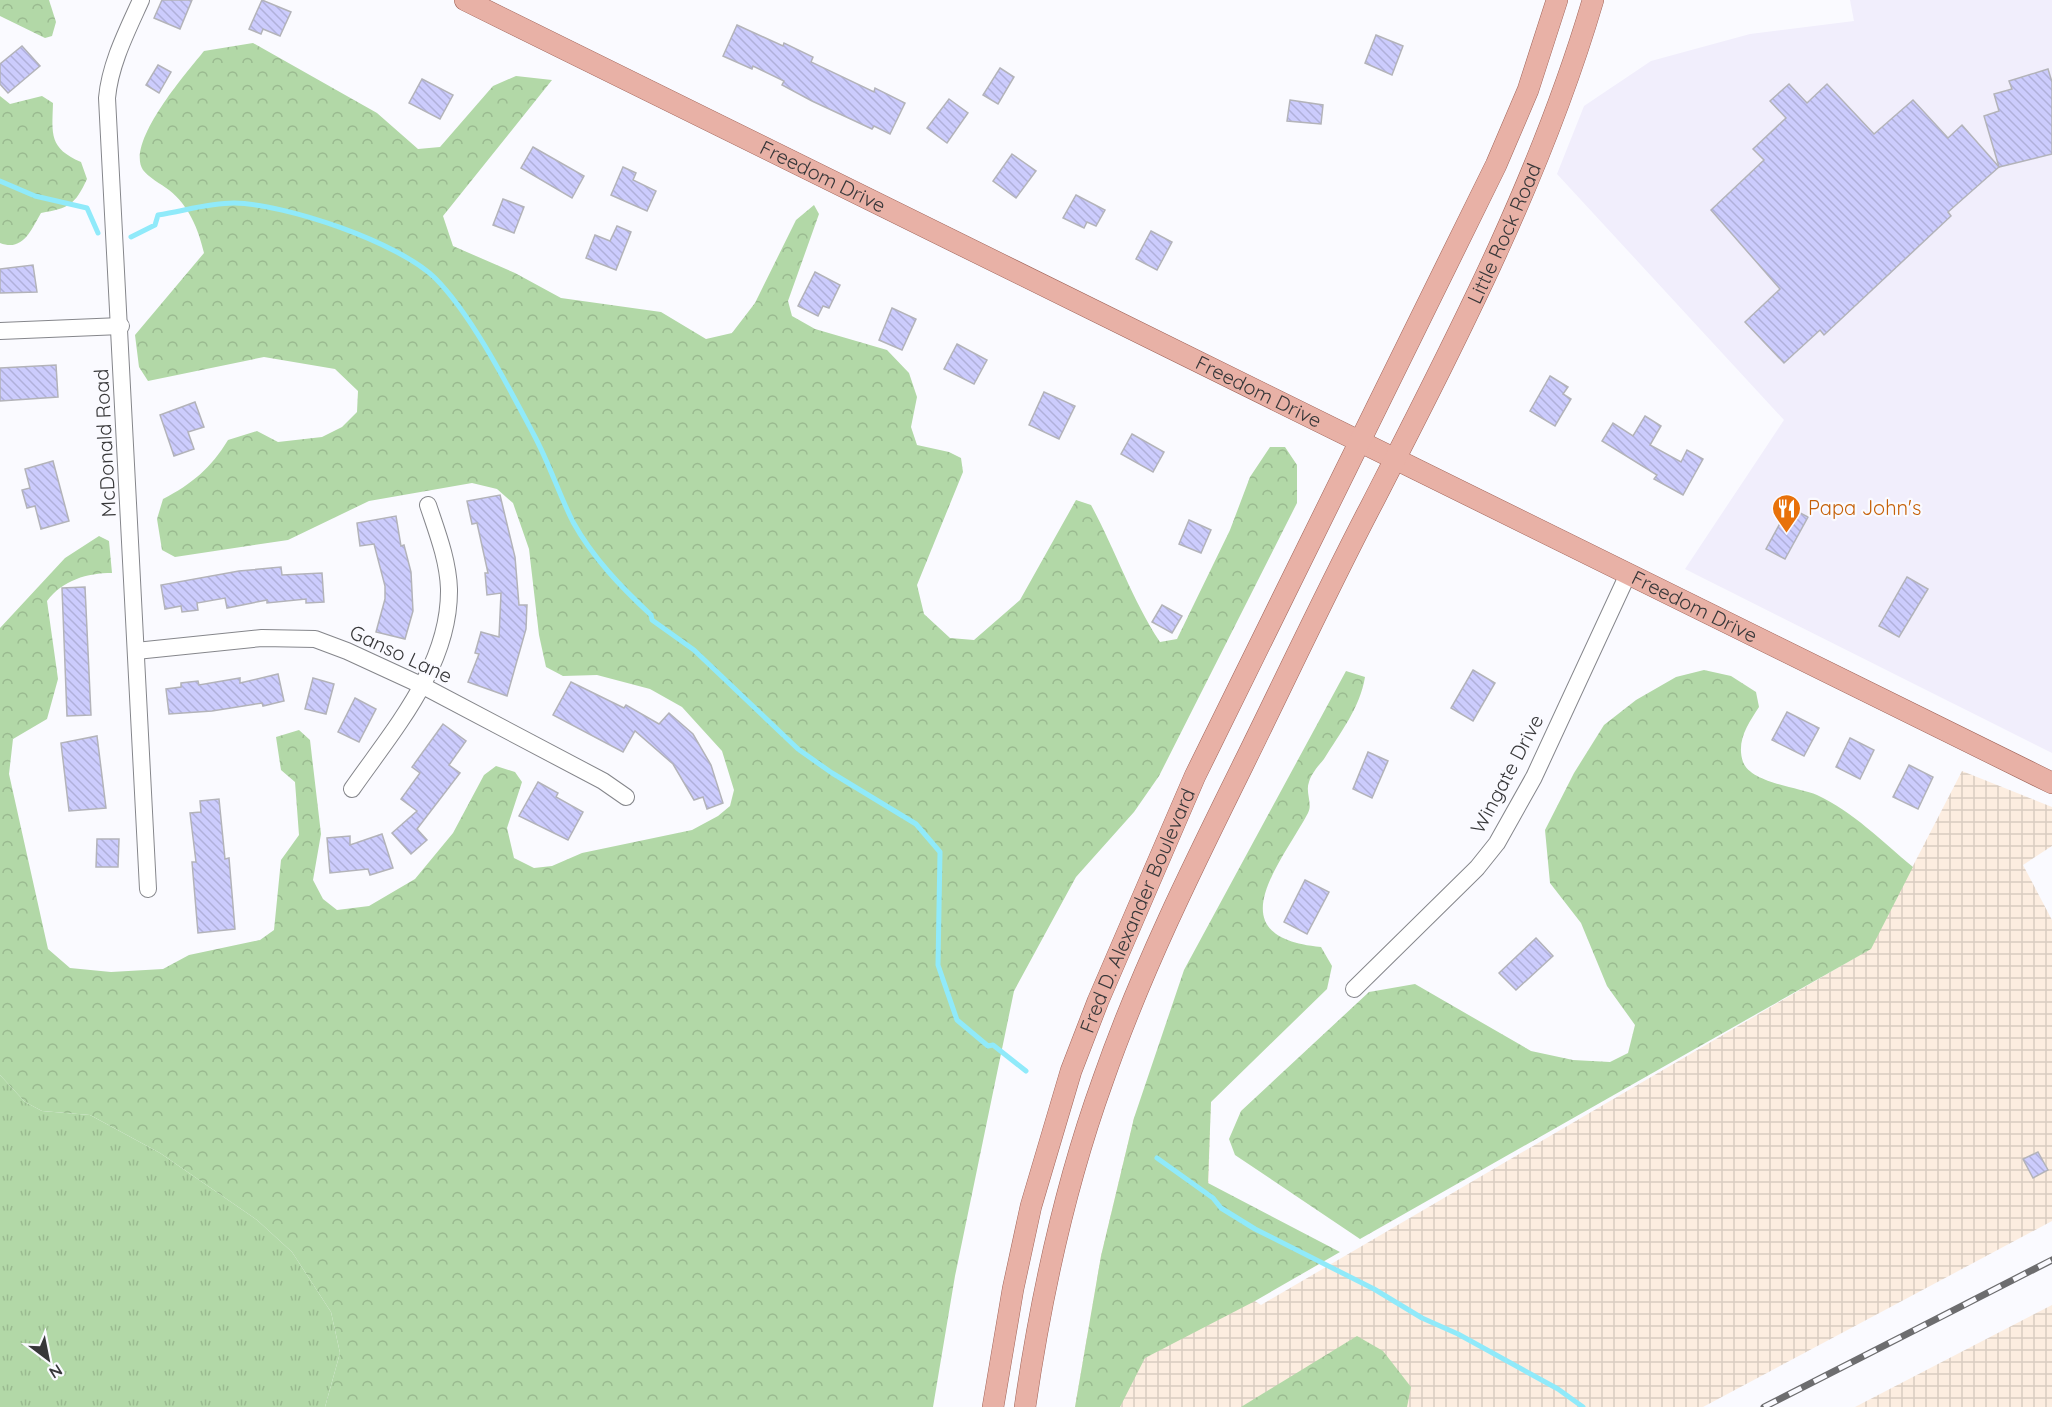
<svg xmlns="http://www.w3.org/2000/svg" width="2052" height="1407" font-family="Quicksand,sans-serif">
<defs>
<pattern id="industrial-grid" width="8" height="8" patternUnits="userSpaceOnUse" patternTransform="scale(1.5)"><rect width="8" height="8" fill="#fcede0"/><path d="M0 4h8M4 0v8" fill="none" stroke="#d9ccc1"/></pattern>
<pattern id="grass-tufts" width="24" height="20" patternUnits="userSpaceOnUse" patternTransform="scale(1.5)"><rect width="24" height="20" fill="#b2d8a7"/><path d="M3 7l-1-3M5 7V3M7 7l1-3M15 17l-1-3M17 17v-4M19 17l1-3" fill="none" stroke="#9aba90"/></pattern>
<pattern id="forest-crowns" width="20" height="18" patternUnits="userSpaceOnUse" patternTransform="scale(1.5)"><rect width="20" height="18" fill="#b2d8a7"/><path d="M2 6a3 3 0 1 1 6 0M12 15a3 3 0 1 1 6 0" fill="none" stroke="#9aba90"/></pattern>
<pattern id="building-back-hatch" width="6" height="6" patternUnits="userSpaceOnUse" patternTransform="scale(1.5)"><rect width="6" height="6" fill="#ccccfd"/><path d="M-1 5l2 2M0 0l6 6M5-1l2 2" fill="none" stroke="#b0b0da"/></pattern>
</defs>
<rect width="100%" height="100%" fill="#fafaff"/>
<!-- commercial -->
<polygon fill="#f1eefc" points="1850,0 2052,0 2052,753 1685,569 1784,420 1557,174 1584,106 1651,61 1750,34 1854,21"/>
<!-- industrial -->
<g fill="url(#industrial-grid)">
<polygon points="1962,771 2052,807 2052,846 2023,865 2052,920 2052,1221 1703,1407 1075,1407 1101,1256 1134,1118 1214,985 1206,1270 1261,1305 1870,949"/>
<polygon points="2052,1305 2052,1407 1855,1407"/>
</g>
<!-- grass -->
<polygon fill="url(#grass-tufts)" points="0,1075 25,1102 42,1111 90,1115 160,1153 257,1220 292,1252 331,1312 340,1353 325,1407 0,1407"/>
<!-- forest -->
<g fill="url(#forest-crowns)">
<polygon points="0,0 49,0 56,22 52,36 45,38 0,16"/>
<path d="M 253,43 L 377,113 L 418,149 L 440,147 L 493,86 L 516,76 L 552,80 L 443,216 L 453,246 L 515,273 L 561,298 L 661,312 L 706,339 L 732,333 L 755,303 L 796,220 L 814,205 L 819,214 L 788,301 L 792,316 L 815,329 L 887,350 L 909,373 L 917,397 L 911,427 L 917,445 L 949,452 L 961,458 L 963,472 L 917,585 L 924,614 L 950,638 L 974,640 L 1020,600 L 1076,500 L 1091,505 C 1115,549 1132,600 1160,642 L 1177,639 L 1230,530 L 1250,477 L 1270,447 L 1285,447 L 1297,465 L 1297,503 L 1159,776 L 1134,812 L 1076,877 L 1014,991 L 955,1276 L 933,1407 L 325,1407 L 340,1353 L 331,1312 L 292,1252 L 257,1220 L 160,1153 L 90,1115 L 42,1111 L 25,1102 L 0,1075 L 0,628 L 65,558 L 99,536 L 109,541 L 112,573 C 87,573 63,580 47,601 L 58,679 L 47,719 L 13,739 L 9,774 L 48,949 L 70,968 L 111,972 L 163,969 L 189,955 L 260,940 L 274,930 L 281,860 L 299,835 L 295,782 L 281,770 L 276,737 L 299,730 L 310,740 L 321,834 L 313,880 L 323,899 L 337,910 L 369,906 L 415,879 L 453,833 L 484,775 L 496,766 L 515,772 L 522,782 L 507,828 L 514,858 L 534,868 L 552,866 L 582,853 L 692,830 L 718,816 L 730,806 L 734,790 L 722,751 L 682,707 L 650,689 L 597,675 L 563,676 L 546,667 L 539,635 L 529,549 L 513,503 L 497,489 L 472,483 L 369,501 L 288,540 L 175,557 L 162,550 L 157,519 L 163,499 C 192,484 211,468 228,440 L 257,431 L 278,442 L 322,437 L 342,427 L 357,412 L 358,391 L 335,369 L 264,357 L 148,381 L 139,367 L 135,335 L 204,253 C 198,228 189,206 169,190 C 161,184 148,177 143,170 C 125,143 187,72 204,51 Z"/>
<path d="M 0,96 L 10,104 L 42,96 L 53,103 C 52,135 49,148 81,162 L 87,179 C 75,205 69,208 41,213 C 31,230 23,252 0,243 Z"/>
<path d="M 1704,670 L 1731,676 L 1756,692 L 1759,707 C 1748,724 1736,741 1743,762 C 1751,783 1798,787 1817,795 C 1852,811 1883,842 1913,867 L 1871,949 L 1360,1239 L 1235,1155 L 1229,1139 L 1241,1111 L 1369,992 L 1415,984 L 1531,1051 L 1573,1060 L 1610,1062 L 1628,1053 L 1635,1025 L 1607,986 L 1581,923 L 1550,883 L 1545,830 L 1574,773 L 1604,725 L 1636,700 L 1676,677 Z"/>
<path d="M 1346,671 L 1365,677 C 1360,708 1340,733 1324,759 C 1319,765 1311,774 1309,782 C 1305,792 1313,804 1308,813 C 1281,864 1215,937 1321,947 L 1332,966 L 1327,989 L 1211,1102 L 1208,1183 L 1340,1252 L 1255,1301 L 1145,1358 L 1120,1407 L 1075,1407 L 1101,1256 L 1134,1118 L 1184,970 Z"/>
<polygon points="1357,1336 1383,1351 1411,1387 1407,1407 1241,1407"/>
</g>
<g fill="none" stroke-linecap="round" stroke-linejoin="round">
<!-- stream -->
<g stroke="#90eafa" stroke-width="5">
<polyline points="0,181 35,196 87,208 98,233"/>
<path d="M 131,237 L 155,225 L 158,215 C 184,211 208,203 234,203 C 286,204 398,242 435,278 C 472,315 509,388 534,435 C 549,463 559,494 573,522 C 593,558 621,587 651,615 L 652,620 L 694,650 L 798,749 L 832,773 L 916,824 L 940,852 L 938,965 L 957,1020 L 988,1046 L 993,1045 L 1026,1071"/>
<polyline points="1157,1158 1213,1198 1221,1208 1255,1229 1374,1289 1422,1318 1458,1334 1558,1389 1583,1407"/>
</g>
</g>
<!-- building -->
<g fill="url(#building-back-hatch)" stroke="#b3b3b9" stroke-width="1.5">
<polygon points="162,0 192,0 180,29 154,18"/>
<polygon points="262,0 291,12 280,36 263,29 261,34 249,29"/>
<polygon points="737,25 783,46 784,43 813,57 811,62 874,92 875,88 905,103 890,134 874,126 872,129 812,101 782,85 784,81 753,66 752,69 723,56"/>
<polygon points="1376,35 1403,46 1392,75 1365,63"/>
<polygon points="22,46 40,66 8,93 0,84 0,64"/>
<polygon points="158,65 171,72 159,93 146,85"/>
<polygon points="1000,68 1014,77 998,104 983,95"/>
<polygon points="2048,69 2052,82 2052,154 1999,167 1984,116 1999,111 1994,94 2012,89 2009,81"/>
<polygon points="422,79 453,95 440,119 409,103"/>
<polygon points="1789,84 1807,103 1827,84 1874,134 1913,100 1948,138 1962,125 1999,167 1948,212 1951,216 1824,335 1820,330 1784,363 1745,322 1780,289 1711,210 1764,160 1753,149 1786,118 1770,101"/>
<polygon points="949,99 968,113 947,143 927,128"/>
<polygon points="1290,100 1323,105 1321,124 1287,121"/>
<polygon points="533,147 584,176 572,198 521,168"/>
<polygon points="1012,154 1036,171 1016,198 993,181"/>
<polygon points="623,167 636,173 633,180 656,191 647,211 611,195"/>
<polygon points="1076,195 1105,210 1096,226 1087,222 1084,228 1063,218"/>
<polygon points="503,199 524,207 514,233 493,225"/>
<polygon points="617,226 631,232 616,270 586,258 595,235 610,241"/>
<polygon points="1151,231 1172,242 1157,270 1136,259"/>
<polygon points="33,265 37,292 0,293 0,269"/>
<polygon points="815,272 840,285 829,308 823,306 818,316 798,306"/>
<polygon points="892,308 916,319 902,350 879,340"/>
<polygon points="957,344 987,360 974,384 944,369"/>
<polygon points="56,365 58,397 0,401 0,368"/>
<polygon points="1550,376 1568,387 1563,394 1571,399 1555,426 1530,411"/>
<polygon points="1044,392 1075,406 1059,439 1029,425"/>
<polygon points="195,402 204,427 188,432 194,449 174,456 160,415"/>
<polygon points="1645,416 1661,426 1650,445 1681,462 1687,450 1703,459 1683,495 1654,479 1657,475 1602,441 1613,423 1633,436"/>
<polygon points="1132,434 1164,452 1153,472 1121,454"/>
<polygon points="53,461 69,521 41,529 35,506 27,508 22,490 30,488 25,469"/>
<polygon points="500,495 515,557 519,605 527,605 526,629 507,696 468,682 479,654 475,653 481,632 499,637 501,593 487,595 485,573 488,573 477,523 472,524 467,501"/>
<polygon points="1789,507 1808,517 1785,559 1766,549"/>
<polygon points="396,516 401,546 404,545 411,572 413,611 405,639 376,632 385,599 385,586 374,544 360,546 357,523"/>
<polygon points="1189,520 1211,530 1201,553 1179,544"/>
<polygon points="281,567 282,575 322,573 324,602 306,603 306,599 267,603 267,600 227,608 225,598 197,603 198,610 182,612 181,606 165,609 161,585 239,571"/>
<polygon points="1907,577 1928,589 1899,637 1879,626"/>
<polygon points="85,587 91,715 67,716 62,588"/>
<polygon points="1162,605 1182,616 1172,633 1152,622"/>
<polygon points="1473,670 1495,683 1473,721 1451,708"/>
<polygon points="278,674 284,701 263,706 262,703 212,711 169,714 166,689 181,687 181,683 198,681 199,685 240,678 240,683"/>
<polygon points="313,678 334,684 326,714 305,709"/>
<polygon points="571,682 624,708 626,705 659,724 669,713 693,734 711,765 723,803 707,809 703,797 694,800 673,764 635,731 623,752 553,715"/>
<polygon points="355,698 376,709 359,742 338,732"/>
<polygon points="1787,712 1819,728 1804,756 1772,740"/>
<polygon points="443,724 466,741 449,765 460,773 417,829 427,840 411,854 392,833 417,811 401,799 420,773 412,767"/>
<polygon points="97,736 106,808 69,811 61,743"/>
<polygon points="1850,738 1874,750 1860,779 1836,767"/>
<polygon points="1368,752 1388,761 1372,798 1353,789"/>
<polygon points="1909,765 1933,777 1918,809 1893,797"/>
<polygon points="538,782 558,793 556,797 583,812 568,840 519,816"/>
<polygon points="219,799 225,859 229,858 235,929 198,933 192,862 196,862 190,813 201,812 200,801"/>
<polygon points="382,834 393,868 370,875 368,869 330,873 327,838 350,836 350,845"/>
<polygon points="97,839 119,839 118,867 96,867"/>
<polygon points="1305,880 1329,892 1307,934 1284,922"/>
<polygon points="1536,938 1553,956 1516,990 1499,973"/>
<polygon points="2038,1152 2048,1170 2033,1178 2023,1159"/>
</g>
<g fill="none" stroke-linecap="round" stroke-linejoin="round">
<defs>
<g id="minor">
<path d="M 141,0 C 127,31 110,64 107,98 L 148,889"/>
<polyline points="0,331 121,326"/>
<polyline points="136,651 262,638 315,639 347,651 423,686 603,781 626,797"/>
<path d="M 352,789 C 393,730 450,666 449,589 C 448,560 437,532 428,505"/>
<polyline points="1354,989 1477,868 1497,843 1534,777 1628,574"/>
</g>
<g id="major">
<path id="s1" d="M 465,0 L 2052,783"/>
<path id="s2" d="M 993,1407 L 1013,1289 L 1031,1206 L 1071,1071 L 1098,1001 L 1195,776 L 1496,165 L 1528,90 L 1557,0"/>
<path id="s3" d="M 1025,1407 C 1041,1296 1065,1185 1103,1080 C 1141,971 1192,868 1243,765 C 1286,678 1327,590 1372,504 C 1456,340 1541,177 1593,0"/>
</g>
</defs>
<!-- minor casing -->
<use href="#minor" stroke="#85868b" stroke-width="18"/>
<!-- major casing -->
<use href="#major" stroke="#a06459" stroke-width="22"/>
<!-- minor -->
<use href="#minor" stroke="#fff" stroke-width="16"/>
<!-- major -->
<use href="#major" stroke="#e8b1a6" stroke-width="21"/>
<defs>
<polyline id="rail" points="1764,1407 2052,1260"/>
</defs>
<!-- rail casing -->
<use href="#rail" stroke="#6d6d6f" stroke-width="7"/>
<!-- rail -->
<use href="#rail" stroke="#fafaff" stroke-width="4.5" stroke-dasharray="14" stroke-linecap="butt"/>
</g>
<!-- icons -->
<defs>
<symbol id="restaurant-pin" viewBox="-11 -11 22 30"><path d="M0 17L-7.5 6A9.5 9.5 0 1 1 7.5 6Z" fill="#e8710a" stroke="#fafaff"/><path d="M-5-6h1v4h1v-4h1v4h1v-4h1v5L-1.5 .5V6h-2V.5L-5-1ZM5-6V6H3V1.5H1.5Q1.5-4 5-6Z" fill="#fff"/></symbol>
</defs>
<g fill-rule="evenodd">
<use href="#restaurant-pin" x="1770" y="492" width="33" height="45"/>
</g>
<g text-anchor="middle" stroke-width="4.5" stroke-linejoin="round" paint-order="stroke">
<!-- street labels -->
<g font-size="20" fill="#373739" stroke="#fafaff">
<text dy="7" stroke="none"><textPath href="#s1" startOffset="399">Freedom Drive</textPath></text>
<text dy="7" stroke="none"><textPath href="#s3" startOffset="1274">Little Rock Road</textPath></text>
<text dy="7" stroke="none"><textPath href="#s1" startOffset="885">Freedom Drive</textPath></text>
<text transform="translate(105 443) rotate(-93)" y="7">McDonald Road</text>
<text dy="7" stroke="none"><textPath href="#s1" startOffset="1371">Freedom Drive</textPath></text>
<text transform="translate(401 654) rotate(25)" y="7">Ganso Lane</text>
<text transform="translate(1507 774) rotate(-62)" y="7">Wingate Drive</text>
<text dy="7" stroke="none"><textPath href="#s2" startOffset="519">Fred D. Alexander Boulevard</textPath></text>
</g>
<!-- food labels -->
<g font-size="20" fill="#c56008" stroke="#fafaff" text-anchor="start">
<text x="1808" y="515">Papa John's</text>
</g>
</g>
<!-- north arrow -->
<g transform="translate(48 1359) rotate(148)" stroke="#fafaff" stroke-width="4.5" paint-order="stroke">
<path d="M0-4.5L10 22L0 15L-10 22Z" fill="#373739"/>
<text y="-9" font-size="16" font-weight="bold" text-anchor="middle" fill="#373739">N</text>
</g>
</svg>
